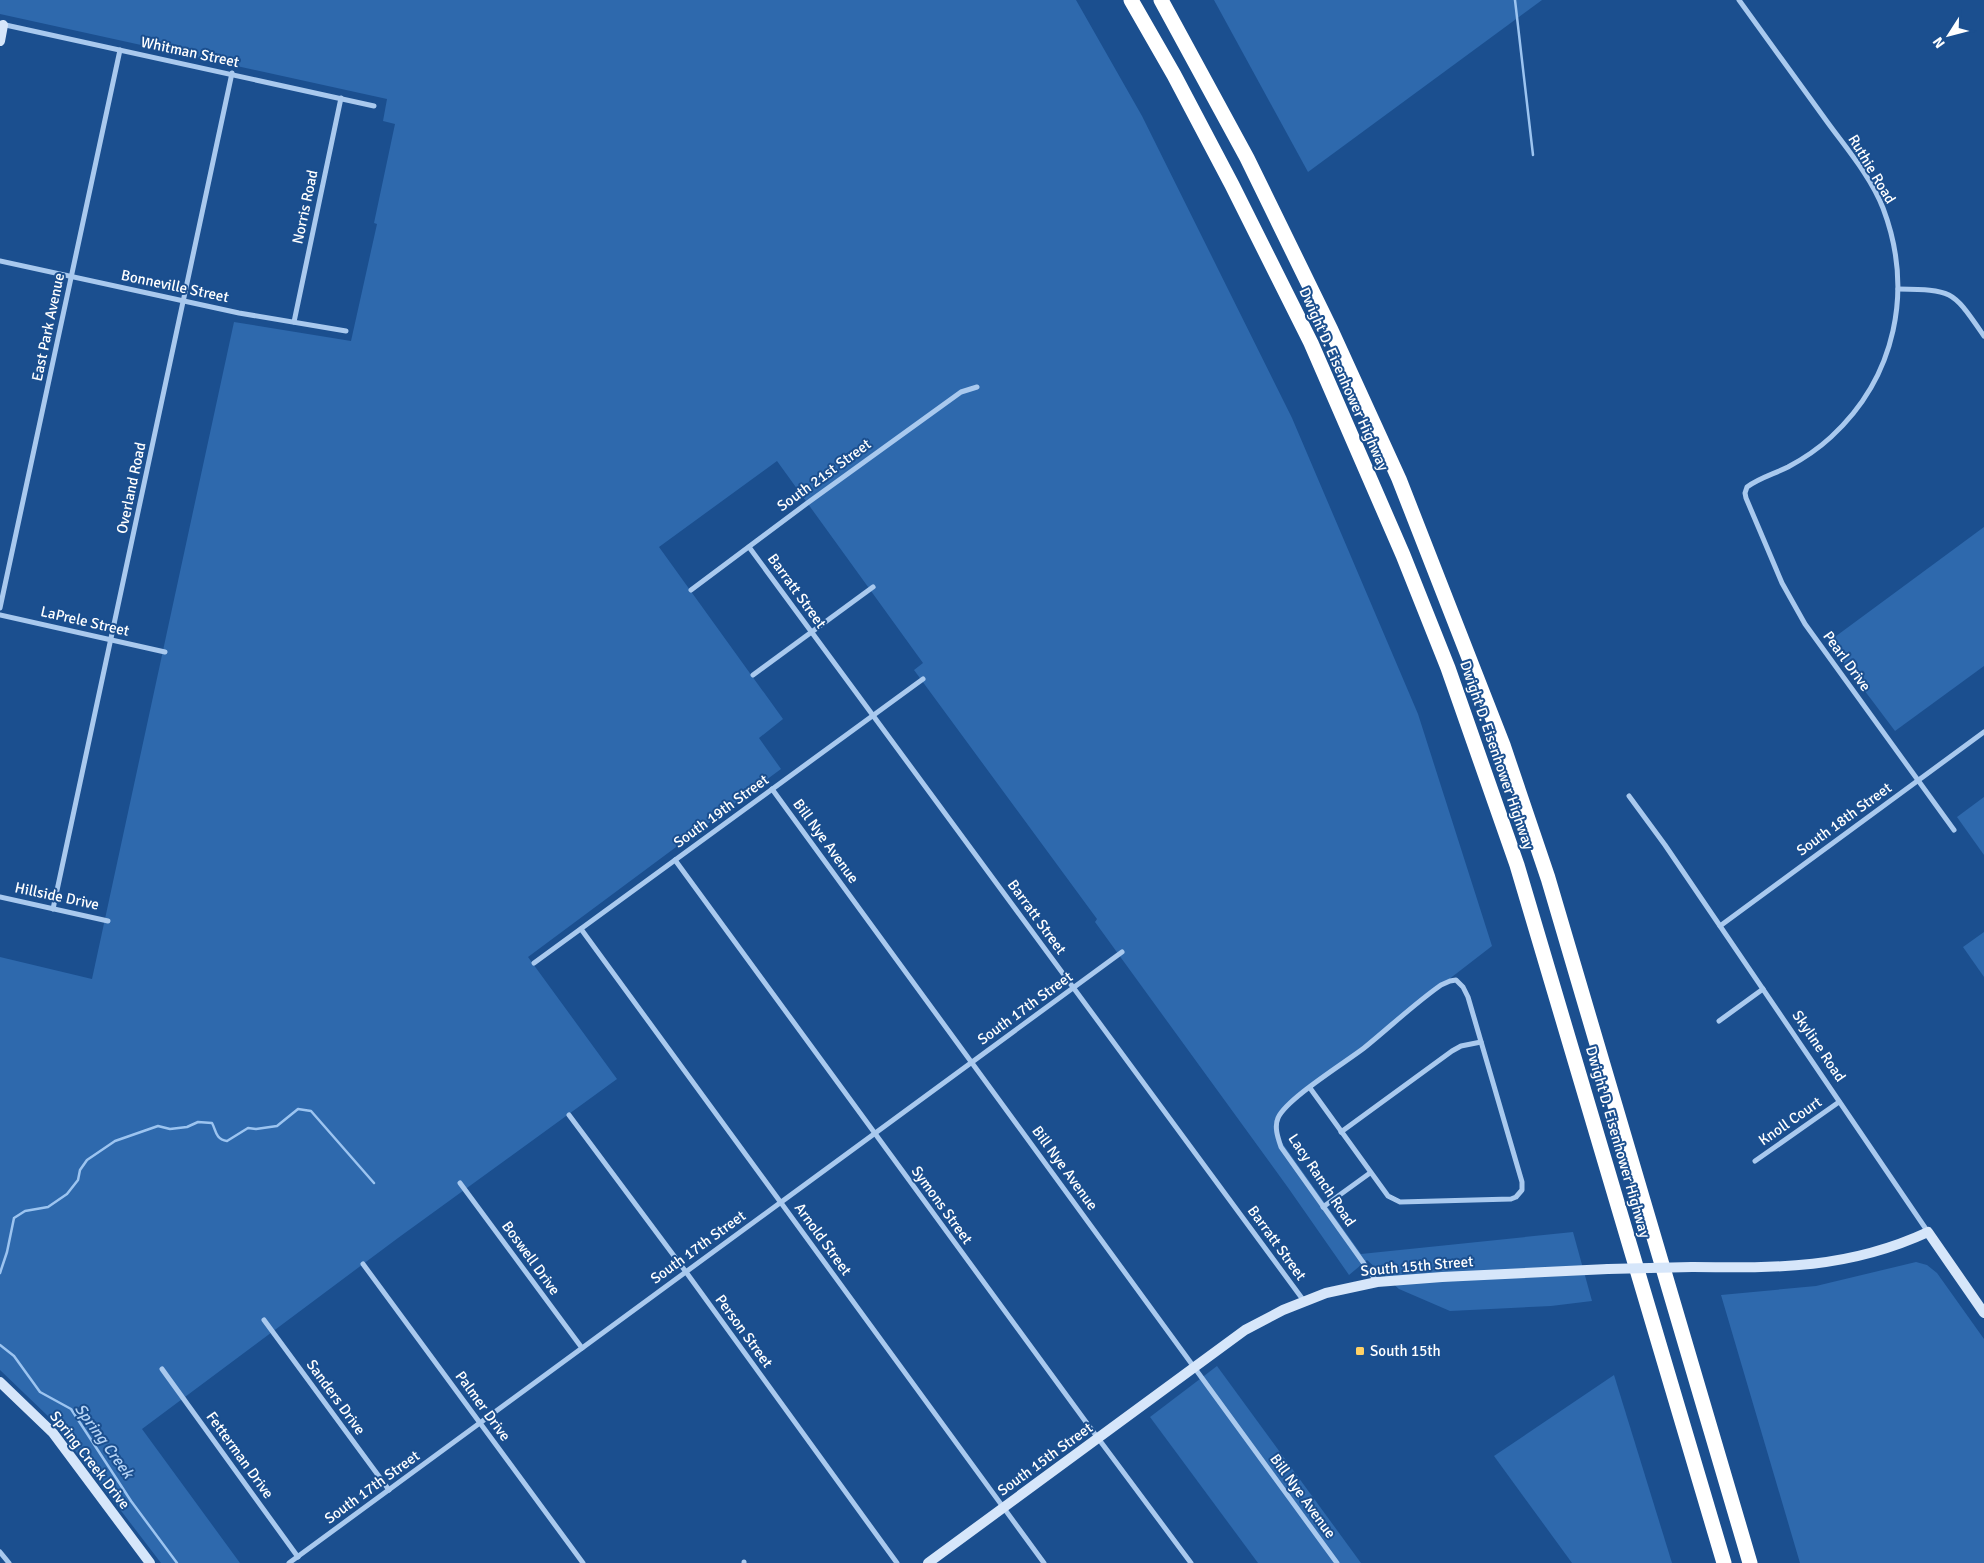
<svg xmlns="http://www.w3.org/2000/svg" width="1984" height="1563" font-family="Signika,sans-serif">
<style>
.green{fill:#2e69ad}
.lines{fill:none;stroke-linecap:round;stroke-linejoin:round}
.stream{stroke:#9cc4f0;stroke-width:2.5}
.street{stroke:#a9c9ee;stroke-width:5}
.secondary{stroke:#d6e6fa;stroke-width:10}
.highway{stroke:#fff;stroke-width:15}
.secondary-bridge{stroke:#d6e6fa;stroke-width:10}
.poi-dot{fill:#ffd166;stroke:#1b4f8f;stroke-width:2}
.labels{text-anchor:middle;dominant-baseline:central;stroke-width:4;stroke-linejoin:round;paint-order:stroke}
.street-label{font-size:15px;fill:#fff;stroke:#1b4f8f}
.poi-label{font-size:15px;fill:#fff;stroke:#1b4f8f;text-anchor:start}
.water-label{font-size:16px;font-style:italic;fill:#b5d3f5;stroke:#1b4f8f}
</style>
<rect width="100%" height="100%" fill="#1b4f8f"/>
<!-- green -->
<g class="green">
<polygon points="0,0 1076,0 1142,116 1292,418 1418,714 1492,946 1294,1099 1278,1118 1278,1137 1361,1254 1573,1232 1592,1301 1551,1306 1450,1311 1399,1289 1367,1260 1349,1275 1289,1189 1095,922 1097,919 914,670 923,663 777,461 659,547 783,719 759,738 781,769 528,957 617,1079 398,1238 142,1429 240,1563 161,1563 50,1418 0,1370 0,957 92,979 234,322 351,341 377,224 374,223 395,124 383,121 387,99 0,14"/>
<polygon points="1214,0 1542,0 1308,172"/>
<polygon points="1984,527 1984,666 1895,731 1828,642"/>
<polygon points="1984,797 1984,855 1957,817"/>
<polygon points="1984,932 1984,977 1963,947"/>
<polygon points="1916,1262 1927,1265 1937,1273 1984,1339 1984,1563 1800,1563 1721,1295 1816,1286"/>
<polygon points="1217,1366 1361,1563 1258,1563 1150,1417"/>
<polygon points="1614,1375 1672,1563 1572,1563 1494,1456"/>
</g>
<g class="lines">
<!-- stream -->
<g class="stream">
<polyline points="1515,0 1533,155"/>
<path d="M0,1273l7,-21 7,-34 11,-7 23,-4 19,-13 11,-14 2,-10 7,-10 28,-19 43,-15 12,3 17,-2 11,-5 14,1c4,7 3,16 15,18l21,-13 8,1 21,-3 21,-17 13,2 63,72"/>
<polyline points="0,1345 14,1356 40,1392 71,1409 131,1501 177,1563"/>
</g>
<!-- street -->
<g class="street">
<path d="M1739,0c30,41 59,82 89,123 19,26 43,54 55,85 31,82 13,169 -52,229 -13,12 -28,22 -43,30 -14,7 -29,11 -41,20l-2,6 1,5 36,85 23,41 149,206"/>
<polyline points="1,24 374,106"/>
<polyline points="0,261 239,313 346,331"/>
<path d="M1898,289c56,1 54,1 86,47"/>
<polyline points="294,322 341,98"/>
<polyline points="749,547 1304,1301"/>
<polyline points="691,590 806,504 961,392 977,387"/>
<polyline points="0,608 120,50"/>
<polyline points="0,615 165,652"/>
<polyline points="753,675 873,587"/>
<polyline points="772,789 1337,1563"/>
<polyline points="1629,796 1665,845 1928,1232"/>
<polyline points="675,860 1086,1422 1191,1563"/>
<polyline points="0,897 108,921"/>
<polyline points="53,909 232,73"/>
<polyline points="1720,926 1984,732"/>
<polyline points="581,929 1044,1563"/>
<polyline points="534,963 923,679"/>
<polyline points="1719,1021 1763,989"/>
<path d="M1310,1088l78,108 12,6 111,-3 5,-2 6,-7v-8l-54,-185 -5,-10 -7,-7 -6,1 -9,4c-27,19 -51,42 -77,63 -18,14 -78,51 -86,70 -4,9 0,20 3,29l96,135"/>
<polyline points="569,1115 686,1272 897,1563"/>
<polyline points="1341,1132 1452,1051 1461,1046 1481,1042"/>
<polyline points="1755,1161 1839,1102"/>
<polyline points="460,1183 582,1348"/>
<polyline points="1323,1207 1370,1173"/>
<polyline points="363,1264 583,1563"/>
<polyline points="264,1320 389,1490"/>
<polyline points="162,1369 298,1557"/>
<polyline points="0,1552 9,1563"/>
<polyline points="744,1562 744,1563"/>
<polyline points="289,1563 1122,952"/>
</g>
<!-- secondary -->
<g class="secondary">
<polyline points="0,41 3,25"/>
<path d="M1692,1267c86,1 156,2 236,-35l56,81"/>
<polyline points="0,1382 53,1433 150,1563"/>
<polyline points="928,1563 1245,1330 1283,1310 1326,1293 1377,1282 1442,1277 1608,1269"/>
</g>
<!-- highway -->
<g class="highway">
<polyline points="1131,0 1174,75 1232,185 1311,343 1403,555 1448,668 1517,865 1724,1563"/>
<polyline points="1161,0 1247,158 1331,330 1399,479 1503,745 1548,878 1750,1563"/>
</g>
<!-- secondary-bridge -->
<polyline class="secondary-bridge" points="1608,1269 1692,1267"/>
</g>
<!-- markers -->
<rect class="poi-dot" x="1355" y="1346" width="10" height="10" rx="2.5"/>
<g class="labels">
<!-- street labels -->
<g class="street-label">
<text transform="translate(190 52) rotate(12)">Whitman Street</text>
<text transform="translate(1872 169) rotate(59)">Ruthie Road</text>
<text transform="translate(305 207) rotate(-78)">Norris Road</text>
<text transform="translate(175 286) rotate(12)">Bonneville Street</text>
<text transform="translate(48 327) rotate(-78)">East Park Avenue</text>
<text transform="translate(1344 379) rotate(66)">Dwight D. Eisenhower Highway</text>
<text transform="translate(824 475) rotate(-36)">South 21st Street</text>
<text transform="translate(131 488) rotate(-78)">Overland Road</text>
<text transform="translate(797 591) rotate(54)">Barratt Street</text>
<text transform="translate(85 621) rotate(13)">LaPrele Street</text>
<text transform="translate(1847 661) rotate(54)">Pearl Drive</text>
<text transform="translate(1497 755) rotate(71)">Dwight D. Eisenhower Highway</text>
<text transform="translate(721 811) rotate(-36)">South 19th Street</text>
<text transform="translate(1844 819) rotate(-36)">South 18th Street</text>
<text transform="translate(826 841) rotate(54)">Bill Nye Avenue</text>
<text transform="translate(57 896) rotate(12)">Hillside Drive</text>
<text transform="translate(1037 917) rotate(54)">Barratt Street</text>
<text transform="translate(1025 1008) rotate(-36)">South 17th Street</text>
<text transform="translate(1819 1046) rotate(56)">Skyline Road</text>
<text transform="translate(1790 1121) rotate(-35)">Knoll Court</text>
<text transform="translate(1618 1142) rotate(74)">Dwight D. Eisenhower Highway</text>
<text transform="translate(1065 1168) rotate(54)">Bill Nye Avenue</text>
<text transform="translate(1322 1180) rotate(56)">Lacy Ranch Road</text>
<text transform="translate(942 1205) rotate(54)">Symons Street</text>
<text transform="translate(823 1239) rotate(54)">Arnold Street</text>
<text transform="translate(1277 1243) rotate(54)">Barratt Street</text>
<text transform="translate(698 1247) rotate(-36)">South 17th Street</text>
<text transform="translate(531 1258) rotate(54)">Boswell Drive</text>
<text transform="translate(1417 1266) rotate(-5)">South 15th Street</text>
<text transform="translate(744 1331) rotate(54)">Person Street</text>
<text transform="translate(336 1397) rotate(54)">Sanders Drive</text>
<text transform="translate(483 1406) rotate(54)">Palmer Drive</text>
<text transform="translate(240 1455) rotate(54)">Fetterman Drive</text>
<text transform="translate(1045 1459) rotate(-36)">South 15th Street</text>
<text transform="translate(90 1460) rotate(52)">Spring Creek Drive</text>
<text transform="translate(372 1487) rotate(-36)">South 17th Street</text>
<text transform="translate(1303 1496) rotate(54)">Bill Nye Avenue</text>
</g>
<!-- poi labels -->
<g class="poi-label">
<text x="1370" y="1351">South 15th</text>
</g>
<!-- water labels -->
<g class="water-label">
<text transform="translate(104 1441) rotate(54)">Spring Creek</text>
</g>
</g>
<!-- north arrow -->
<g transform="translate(1949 35) rotate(234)" stroke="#1b4f8f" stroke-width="4" paint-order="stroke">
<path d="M0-4L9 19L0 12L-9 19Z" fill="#ffffff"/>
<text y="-8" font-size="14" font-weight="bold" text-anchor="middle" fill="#ffffff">N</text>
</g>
</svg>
